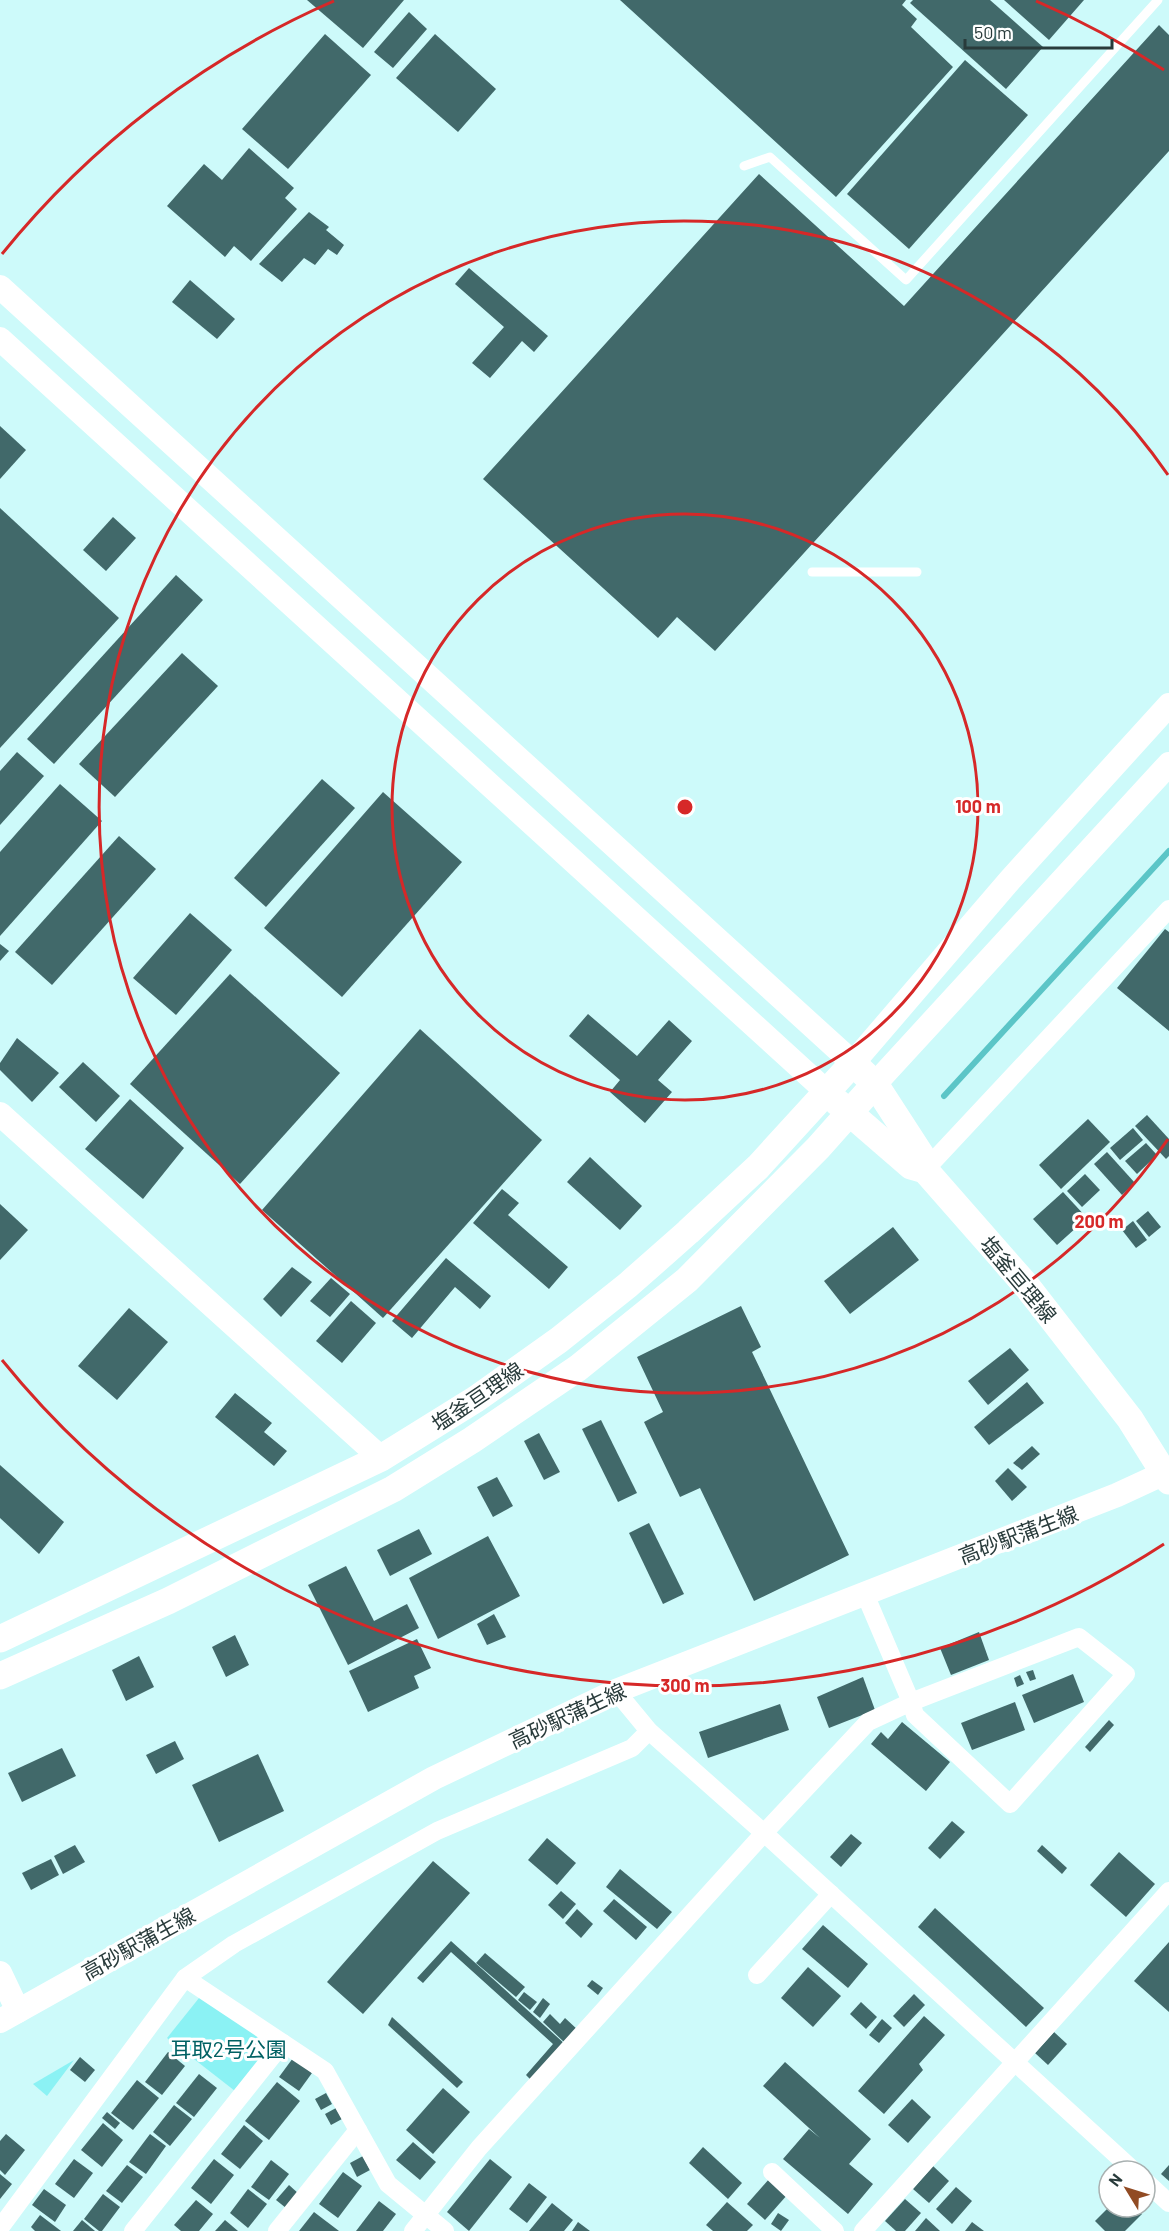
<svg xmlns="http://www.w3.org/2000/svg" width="1169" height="2231" font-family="Barlow,'Noto Sans JP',sans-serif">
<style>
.green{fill:#8bf2f4}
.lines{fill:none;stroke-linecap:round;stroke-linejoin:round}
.stream{stroke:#5bc5c7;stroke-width:6}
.building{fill:#41696a}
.lane{stroke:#fff;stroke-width:9}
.street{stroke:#fff;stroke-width:18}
.secondary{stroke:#fff;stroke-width:24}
.primary{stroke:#fff;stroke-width:27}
.ring{fill:none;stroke:#d62828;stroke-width:3}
.labels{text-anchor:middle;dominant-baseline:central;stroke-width:6;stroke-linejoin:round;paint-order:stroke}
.street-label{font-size:21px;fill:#293b3b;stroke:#fff}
.park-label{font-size:21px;fill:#006163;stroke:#fff}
.centre{fill:#d62828;stroke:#fff;stroke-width:3}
.ring-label{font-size:18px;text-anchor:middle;font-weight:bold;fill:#d62828;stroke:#fff;stroke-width:6;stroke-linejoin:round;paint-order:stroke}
</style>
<rect width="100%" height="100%" fill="#cdfafa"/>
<!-- green -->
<g class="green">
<polygon points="203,1993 274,2041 235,2091 167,2038"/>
<polygon points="74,2060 47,2096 33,2084"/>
</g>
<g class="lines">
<!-- stream -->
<polyline class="stream" points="944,1096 1169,851"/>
</g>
<!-- building -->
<g class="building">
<polygon points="307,0 404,0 363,48"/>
<polygon points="620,0 906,0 902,5 917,19 911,27 953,67 836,197"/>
<polygon points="913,0 990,0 1043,47 1006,89 910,3"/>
<polygon points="1004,0 1084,0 1049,40"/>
<polygon points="409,12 427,29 393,68 374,52"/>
<polygon points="1159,25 1169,35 1169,151 715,651 677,617 658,638 483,479 759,174 904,306"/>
<polygon points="325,34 371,75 288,169 242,129"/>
<polygon points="435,34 496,89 458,132 396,78"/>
<polygon points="965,60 1028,115 909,249 847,194"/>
<polygon points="249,148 294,188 285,198 297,209 251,261 234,246 225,257 167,206 204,164 222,180"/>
<polygon points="309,212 329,227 326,230 344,245 337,255 328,249 315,265 304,258 282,282 259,264"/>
<polygon points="469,268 548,336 534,352 522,341 490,378 472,363 504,327 455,284"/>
<polygon points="190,280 235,319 217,339 172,302"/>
<polygon points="0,426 26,450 0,479"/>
<polygon points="0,508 119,618 0,748"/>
<polygon points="113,517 136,538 106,571 83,550"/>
<polygon points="176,575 203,600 54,764 27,739"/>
<polygon points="182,653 218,686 115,797 79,764"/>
<polygon points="17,752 44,776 0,825 0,771"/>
<polygon points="322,779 355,808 266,907 234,878"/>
<polygon points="60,784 102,821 0,936 0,852"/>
<polygon points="383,792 462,862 342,997 264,928"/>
<polygon points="119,836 156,869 52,985 15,952"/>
<polygon points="190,913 232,950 176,1015 133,978"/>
<polygon points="1165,929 1169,932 1169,1031 1117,988"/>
<polygon points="0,944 9,951 0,961"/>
<polygon points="230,974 340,1073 240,1184 130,1084"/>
<polygon points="588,1014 637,1056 669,1020 692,1041 658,1080 672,1092 645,1123 610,1092 620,1080 569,1036"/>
<polygon points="420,1029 542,1140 383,1318 262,1210"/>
<polygon points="17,1038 59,1073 32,1102 0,1070 0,1063"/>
<polygon points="83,1062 120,1096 96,1122 59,1087"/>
<polygon points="130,1099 184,1148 143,1199 85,1149"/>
<polygon points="1147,1115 1169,1139 1169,1156 1166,1159 1135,1126"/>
<polygon points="1088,1119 1110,1142 1061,1189 1039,1165"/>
<polygon points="1133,1128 1143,1140 1120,1160 1110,1148"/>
<polygon points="1146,1143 1157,1155 1137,1174 1125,1161"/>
<polygon points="1107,1152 1135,1183 1122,1195 1094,1164"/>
<polygon points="590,1157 642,1206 620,1230 567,1182"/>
<polygon points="1085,1174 1100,1190 1082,1207 1067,1191"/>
<polygon points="502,1189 519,1203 508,1215 568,1267 549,1289 473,1223"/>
<polygon points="1063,1192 1087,1218 1057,1245 1033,1219"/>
<polygon points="0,1204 28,1230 0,1260"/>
<polygon points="1148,1211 1161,1227 1149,1237 1136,1221"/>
<polygon points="1133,1221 1147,1240 1136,1248 1122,1230"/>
<polygon points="893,1227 919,1260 850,1314 824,1281"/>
<polygon points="446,1258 491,1296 480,1309 455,1287 412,1338 392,1321"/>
<polygon points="292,1267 312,1282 281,1317 263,1299"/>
<polygon points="331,1278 350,1294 330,1317 310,1301"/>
<polygon points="351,1301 376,1323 342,1363 316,1341"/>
<polygon points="741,1306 761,1347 752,1352 849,1555 754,1601 700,1488 680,1497 644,1422 663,1412 637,1357"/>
<polygon points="129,1308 168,1342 117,1400 78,1366"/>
<polygon points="1010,1348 1029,1370 988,1405 968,1381"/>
<polygon points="1027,1382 1044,1403 989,1445 974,1427"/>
<polygon points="235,1393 272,1423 264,1432 287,1451 274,1466 215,1417"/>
<polygon points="601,1420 637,1493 618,1502 582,1429"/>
<polygon points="539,1433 560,1472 544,1480 524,1441"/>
<polygon points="1032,1446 1040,1454 1022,1470 1013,1463"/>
<polygon points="0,1465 64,1522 39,1554 0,1518"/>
<polygon points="1008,1468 1027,1487 1012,1501 995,1481"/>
<polygon points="497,1477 513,1506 493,1517 477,1487"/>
<polygon points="649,1523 684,1594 663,1604 629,1533"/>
<polygon points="419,1529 432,1554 390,1576 377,1550"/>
<polygon points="488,1536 520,1596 438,1639 409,1578"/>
<polygon points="346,1566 374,1621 407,1604 419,1628 348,1665 308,1585"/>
<polygon points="494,1614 506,1637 487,1645 477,1624"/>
<polygon points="979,1632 989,1660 951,1675 940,1648"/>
<polygon points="235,1635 249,1665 226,1677 212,1647"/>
<polygon points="417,1639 431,1668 414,1676 419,1688 368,1712 349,1671"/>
<polygon points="139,1656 154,1687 126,1701 112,1670"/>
<polygon points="1033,1670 1036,1679 1030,1681 1026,1672"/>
<polygon points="1073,1674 1084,1702 1034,1723 1022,1695"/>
<polygon points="1020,1675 1024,1684 1017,1687 1014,1678"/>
<polygon points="863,1677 875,1710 829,1728 817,1697"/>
<polygon points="1015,1702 1025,1730 972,1750 961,1723"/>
<polygon points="780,1704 789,1730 708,1758 699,1732"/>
<polygon points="1109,1720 1114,1725 1090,1752 1085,1747"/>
<polygon points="902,1722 950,1762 926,1791 871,1744 881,1732 888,1739"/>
<polygon points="175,1741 184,1759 156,1774 146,1755"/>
<polygon points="62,1748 76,1776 22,1802 8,1773"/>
<polygon points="258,1754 284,1811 219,1842 192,1785"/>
<polygon points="952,1821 965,1832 940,1859 928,1848"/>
<polygon points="851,1834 862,1843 841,1867 830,1857"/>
<polygon points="547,1838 576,1863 557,1885 528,1860"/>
<polygon points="75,1845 85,1862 63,1874 54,1856"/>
<polygon points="1042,1845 1067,1868 1062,1874 1037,1851"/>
<polygon points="1119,1852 1155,1884 1126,1917 1090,1885"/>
<polygon points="51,1859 59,1875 31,1890 22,1873"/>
<polygon points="433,1861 470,1893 363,2014 327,1982"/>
<polygon points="620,1869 672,1912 657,1929 606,1887"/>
<polygon points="561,1891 576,1904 563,1919 548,1905"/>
<polygon points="614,1899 647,1927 636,1940 603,1911"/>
<polygon points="935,1908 1044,2008 1026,2027 918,1927"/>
<polygon points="577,1909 593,1924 581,1938 565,1923"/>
<polygon points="823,1925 868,1964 848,1988 802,1949"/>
<polygon points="451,1941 566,2045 532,2081 526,2075 553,2044 451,1952 423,1983 417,1978"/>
<polygon points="1169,1942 1169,2012 1134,1981"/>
<polygon points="485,1953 525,1987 516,1997 476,1963"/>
<polygon points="808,1967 841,1996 813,2027 781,1998"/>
<polygon points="592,1980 603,1988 598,1995 587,1986"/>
<polygon points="524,1992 537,2002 530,2010 518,2000"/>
<polygon points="914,1994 925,2005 904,2027 893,2016"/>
<polygon points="543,1998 550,2004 540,2018 533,2012"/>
<polygon points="861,2002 877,2017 866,2029 850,2014"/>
<polygon points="550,2014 560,2024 565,2018 578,2030 565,2043 543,2022"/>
<polygon points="924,2016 945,2035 919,2064 923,2070 884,2114 858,2091"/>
<polygon points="392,2017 463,2082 457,2088 388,2025"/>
<polygon points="882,2019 892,2028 879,2043 869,2035"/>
<polygon points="1054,2032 1067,2044 1048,2065 1035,2053"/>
<polygon points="168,2052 185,2066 162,2095 145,2082"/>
<polygon points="80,2057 95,2070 85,2082 70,2070"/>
<polygon points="293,2058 312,2073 299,2091 279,2077"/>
<polygon points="785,2062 871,2139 849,2164 873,2184 848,2214 783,2159 809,2129 820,2138 763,2086"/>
<polygon points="199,2074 217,2088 194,2117 176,2103"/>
<polygon points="137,2080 159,2098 133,2130 111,2113"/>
<polygon points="277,2082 300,2101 269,2140 245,2121"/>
<polygon points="443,2088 470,2112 433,2154 406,2130"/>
<polygon points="326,2093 332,2104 321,2110 315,2099"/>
<polygon points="912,2099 931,2117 908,2143 888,2125"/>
<polygon points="174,2105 192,2119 170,2146 153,2132"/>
<polygon points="336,2108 342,2119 331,2125 325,2114"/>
<polygon points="107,2112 120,2123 115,2129 102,2118"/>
<polygon points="103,2123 123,2140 102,2167 81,2150"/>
<polygon points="244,2125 263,2141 240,2169 221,2154"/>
<polygon points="6,2134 25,2150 5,2175 0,2170 0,2141"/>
<polygon points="150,2134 166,2146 146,2174 129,2162"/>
<polygon points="413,2142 436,2162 420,2180 396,2160"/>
<polygon points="703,2147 742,2183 728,2199 689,2163"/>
<polygon points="363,2156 370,2170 357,2177 350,2163"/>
<polygon points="74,2159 93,2173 74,2198 55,2184"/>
<polygon points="214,2159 234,2175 211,2204 191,2188"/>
<polygon points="490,2159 512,2177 469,2231 447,2212"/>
<polygon points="271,2160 289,2174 269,2200 251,2187"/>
<polygon points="127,2165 143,2177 122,2203 106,2191"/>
<polygon points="1169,2165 1169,2181 1161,2174"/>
<polygon points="933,2166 949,2181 929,2203 913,2189"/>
<polygon points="343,2172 362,2186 338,2218 319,2204"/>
<polygon points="0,2174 12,2184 0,2199"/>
<polygon points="770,2178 788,2194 765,2220 747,2204"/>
<polygon points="529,2183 547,2197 527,2223 509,2209"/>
<polygon points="289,2185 299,2194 286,2208 276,2200"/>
<polygon points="956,2187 972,2201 952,2224 936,2209"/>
<polygon points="44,2189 66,2205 55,2222 32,2205"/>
<polygon points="248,2189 267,2204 248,2228 230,2213"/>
<polygon points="103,2194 120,2207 102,2231 99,2231 84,2219"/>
<polygon points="905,2199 921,2213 905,2231 896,2231 885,2221"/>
<polygon points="196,2200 213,2214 199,2231 181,2231 174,2225"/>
<polygon points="379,2201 396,2214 383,2231 356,2231"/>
<polygon points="727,2202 753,2225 747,2231 713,2231 706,2225"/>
<polygon points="552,2203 573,2220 564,2231 529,2231"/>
<polygon points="1109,2207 1135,2207 1142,2214 1125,2231 1105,2231 1095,2221"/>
<polygon points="314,2212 339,2231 299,2231"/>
<polygon points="778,2213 789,2220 781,2231 771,2224"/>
<polygon points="40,2215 61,2231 35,2231 31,2227"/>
<polygon points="926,2218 940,2231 915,2231"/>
<polygon points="82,2220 95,2231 73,2231"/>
<polygon points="225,2220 238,2231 215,2231"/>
<polygon points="578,2222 590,2231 572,2231"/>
<polygon points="972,2222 984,2231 965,2231"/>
</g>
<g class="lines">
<!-- lane -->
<g class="lane">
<polyline points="744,166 770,157 906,280 1158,0"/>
<polyline points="812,572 917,572"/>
</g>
<!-- street -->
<g class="street">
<polyline points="925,1170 1169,909"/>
<polyline points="616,1691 649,1731 764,1833 1134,2171"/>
<polyline points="757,1975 831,1894"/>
<polyline points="185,1978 325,2071 388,2184 445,2231"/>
<polyline points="772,2172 835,2231"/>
<polyline points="1145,2181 1169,2203"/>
<polyline points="0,2228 185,1978 234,1944 437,1831 632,1748 649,1731"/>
<polyline points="133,2231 283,2043"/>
<polyline points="277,2231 358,2130"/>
<polyline points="413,2231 479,2148 764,1833 868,1722 911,1702 1079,1637 1126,1674 1010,1804 915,1715 911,1702 865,1594"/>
<polyline points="863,2231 1169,1891"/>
</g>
<!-- secondary -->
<g class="secondary">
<polyline points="0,287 853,1063 1010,880 1169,705"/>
<polyline points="0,339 827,1092"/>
<polyline points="875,1084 1169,764"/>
<polyline points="0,1114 381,1458"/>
<polyline points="0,1973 18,2011"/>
<polyline points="0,2021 434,1778 616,1691 1117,1495 1169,1471"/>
</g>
<!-- primary -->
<g class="primary">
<polyline points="837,1102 911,1166 925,1170"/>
<polyline points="0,1639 381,1458 476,1399 559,1340 628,1285 688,1232 758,1167 853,1063 875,1084 921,1155 925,1170 1026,1285 1130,1419 1169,1481"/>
<polyline points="0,1676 168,1601 393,1489 472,1440 578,1368 687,1280 818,1148 875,1084"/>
</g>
</g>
<!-- distance rings -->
<g class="ring">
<circle cx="685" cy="807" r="293"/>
<path d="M1168 1139A586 586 0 1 1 1168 475"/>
<path d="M1164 1544A879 879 0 0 1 2 1360M2 254A879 879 0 0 1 334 1M1036 1A879 879 0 0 1 1164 70"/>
</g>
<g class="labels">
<!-- street labels -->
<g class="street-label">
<text transform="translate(1019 1279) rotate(50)">塩釜亘理線</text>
<text transform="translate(477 1396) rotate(-34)">塩釜亘理線</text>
<text transform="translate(1018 1534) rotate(-21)">高砂駅蒲生線</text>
<text transform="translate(567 1715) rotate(-25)">高砂駅蒲生線</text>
<text transform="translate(138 1943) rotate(-29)">高砂駅蒲生線</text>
</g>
<!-- park labels -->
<g class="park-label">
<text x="229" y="2048">耳取2号公園</text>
</g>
</g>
<circle cx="685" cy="807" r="9" class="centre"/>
<g class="ring-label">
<text x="978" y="813">100 m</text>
<text x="1099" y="1228">200 m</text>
<text x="685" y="1692">300 m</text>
</g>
<!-- north arrow -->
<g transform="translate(1127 2189) rotate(308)"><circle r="28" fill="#ffffff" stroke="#a9b1b1" stroke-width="1.5"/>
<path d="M0-4.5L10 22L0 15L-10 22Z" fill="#914b24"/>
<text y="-9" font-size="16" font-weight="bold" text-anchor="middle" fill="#293b3b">N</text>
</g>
<!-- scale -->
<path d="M965 39v9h147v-9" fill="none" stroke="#293b3b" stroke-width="3"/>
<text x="974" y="39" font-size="18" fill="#293b3b" stroke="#ffffff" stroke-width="4.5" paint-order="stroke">50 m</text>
</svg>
